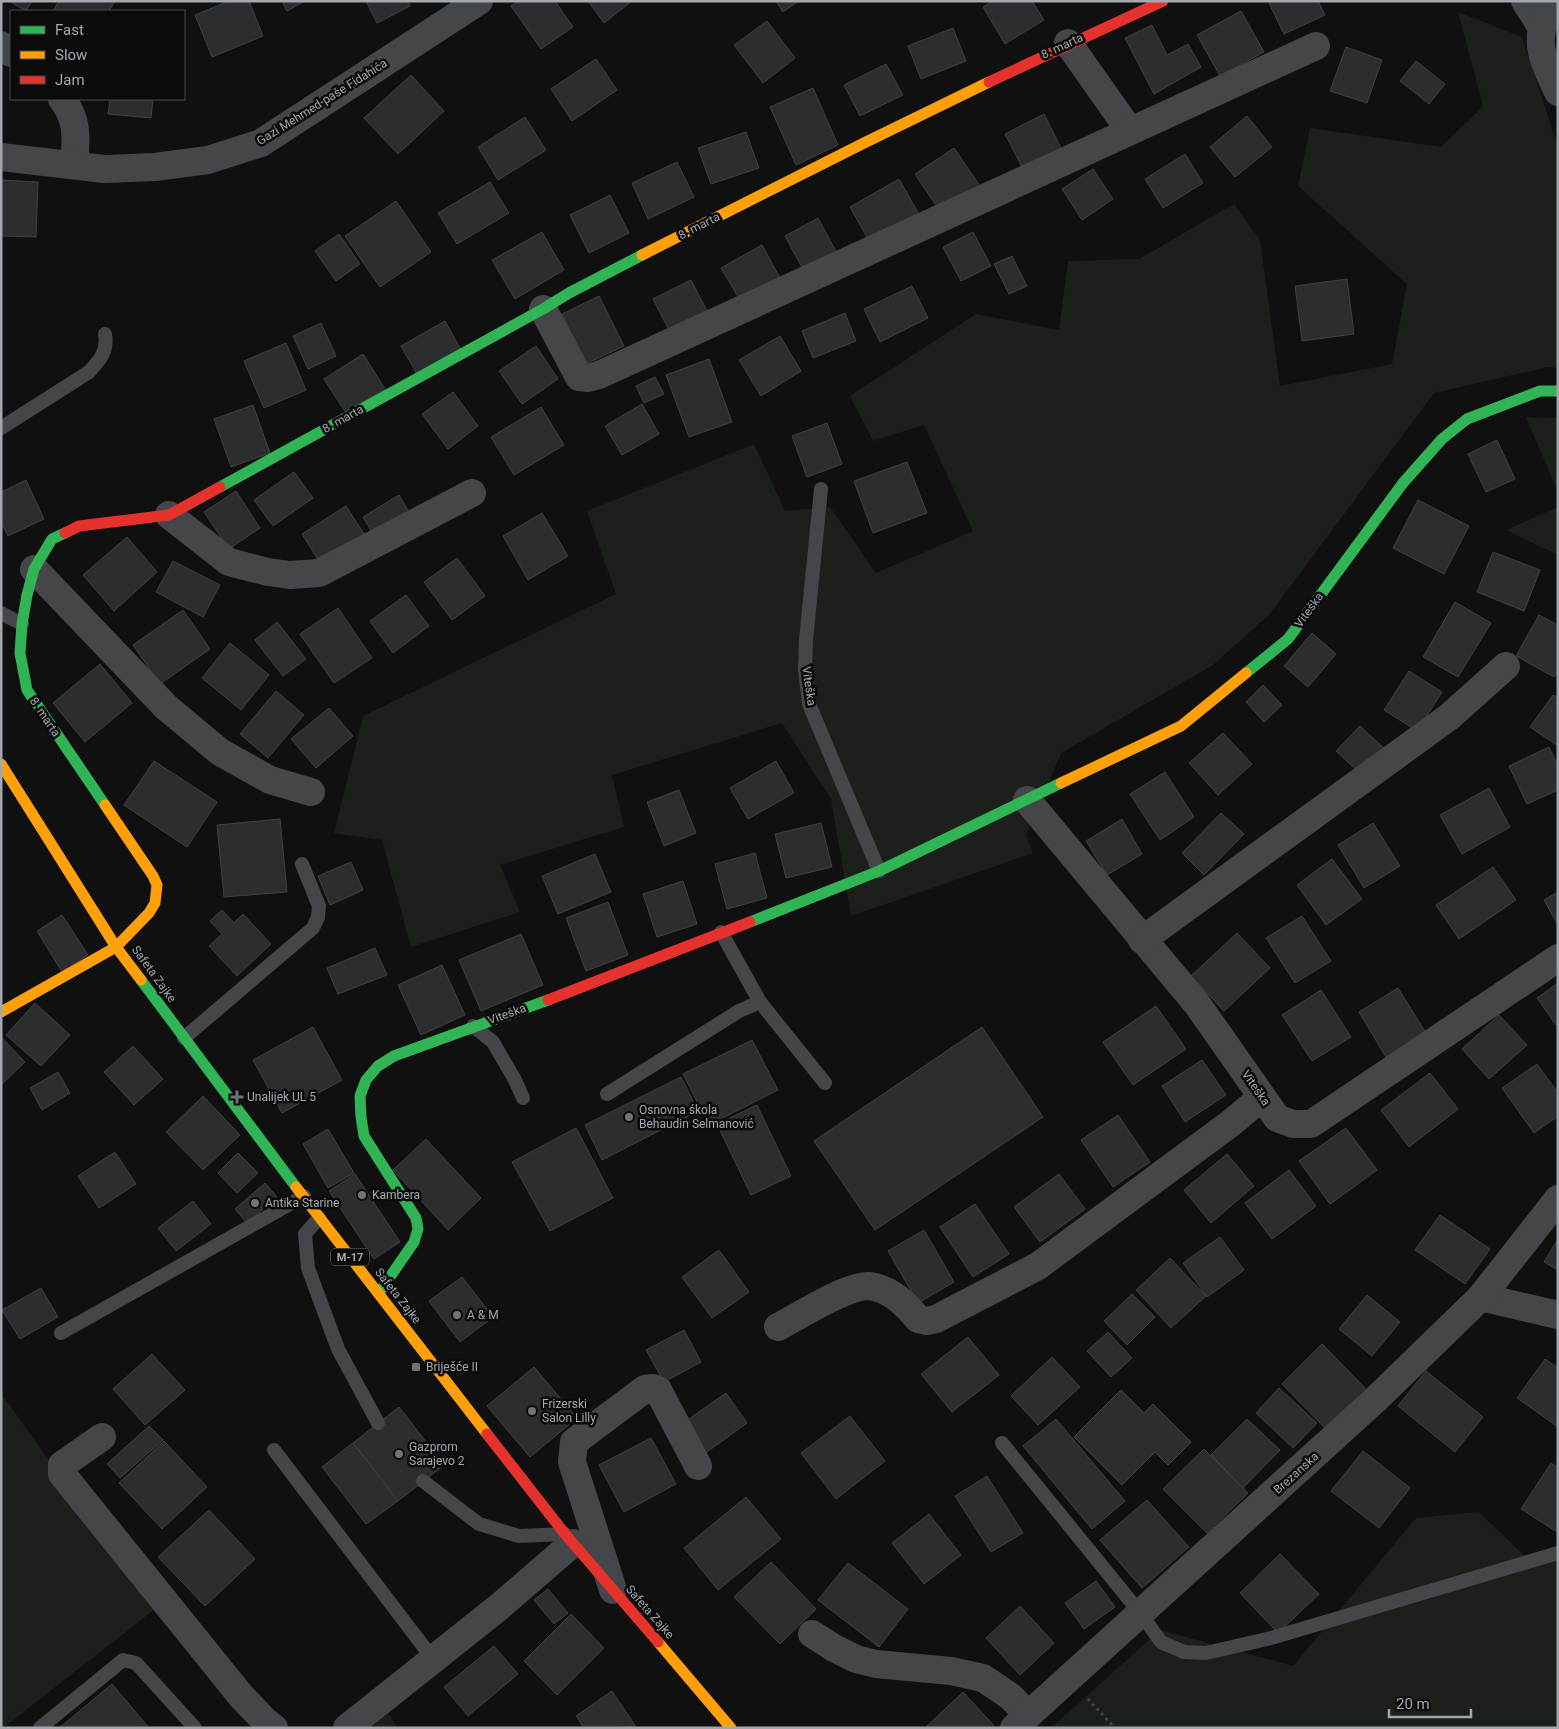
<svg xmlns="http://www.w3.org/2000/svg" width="1559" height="1729" font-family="Roboto,sans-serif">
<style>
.green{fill:#1b201b}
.building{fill:#2c2d2e;stroke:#404144}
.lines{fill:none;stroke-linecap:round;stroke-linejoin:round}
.path{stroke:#47484a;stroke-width:3;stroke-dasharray:2.5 4;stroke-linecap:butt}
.lane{stroke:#454649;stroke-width:14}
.street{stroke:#454649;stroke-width:28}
.fast{stroke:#30b455;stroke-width:11}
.slow{stroke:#ff9f0a;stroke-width:11}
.jam{stroke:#e5322d;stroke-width:11}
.poi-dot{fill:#707378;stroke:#0b0b0c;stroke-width:2}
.labels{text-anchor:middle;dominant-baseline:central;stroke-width:5;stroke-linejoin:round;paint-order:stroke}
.shield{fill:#0b0b0c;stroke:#75797f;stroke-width:1}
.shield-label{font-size:11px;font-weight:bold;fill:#a3a8b0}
.street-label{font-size:12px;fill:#a3a8b0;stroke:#0b0b0c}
.poi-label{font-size:12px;fill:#a3a8b0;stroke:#0b0b0c;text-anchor:start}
</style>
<rect width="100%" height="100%" fill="#101011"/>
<!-- green -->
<g class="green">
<polygon points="1458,12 1522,37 1558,147 1558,368 1548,367 1434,393 1269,615 1213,665 1061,753 1026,835 1033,853 851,916 831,799 782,723 612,775 624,827 500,865 520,912 411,947 382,840 334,833 363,716 616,594 587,511 754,444 785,511 830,507 876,573 973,531 924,425 873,441 850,396 976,314 1059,330 1068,261 1139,259 1234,204 1260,240 1280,386 1392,364 1407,284 1298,186 1310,128 1441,147 1483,106"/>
<polygon points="1526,417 1558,418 1558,492"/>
<polygon points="1558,507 1558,555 1506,530"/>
<polygon points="1,1393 155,1609 3,1728 1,1728"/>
<polygon points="1479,1512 1531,1562 1558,1561 1558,1728 1051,1728 1160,1630 1293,1666 1416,1518"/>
<polygon points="388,1713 398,1728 370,1728"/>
</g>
<!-- building -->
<g class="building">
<polygon points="9,1 32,1 26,11"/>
<polygon points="59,1 115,1 109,11 53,11"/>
<polygon points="229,1 249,1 263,36 212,57 195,15"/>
<polygon points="282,1 305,1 287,11"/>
<polygon points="366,1 408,1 410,6 377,23"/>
<polygon points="518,1 555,1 573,27 541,49 511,6"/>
<polygon points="588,1 632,1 604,23"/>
<polygon points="776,1 799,1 783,12"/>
<polygon points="993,1 1032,1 1044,20 1005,44 983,7"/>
<polygon points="1268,1 1318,1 1325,15 1284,34"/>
<polygon points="1241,11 1264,52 1220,76 1197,35"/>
<polygon points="767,21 795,58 763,83 734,45"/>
<polygon points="1152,25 1167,55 1188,44 1201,67 1154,94 1125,38"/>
<polygon points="953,28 966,61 921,79 908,46"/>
<polygon points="1346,47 1382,60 1367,103 1330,91"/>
<polygon points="596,59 617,90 572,121 551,89"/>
<polygon points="1416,61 1445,84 1429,104 1400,81"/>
<polygon points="886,64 903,95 860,116 844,85"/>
<polygon points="411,75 444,111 398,154 364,118"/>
<polygon points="813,88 838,145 796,165 770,107"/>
<polygon points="110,99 153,99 151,118 108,114"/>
<polygon points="1044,114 1063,152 1025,173 1005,134"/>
<polygon points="1247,116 1272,147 1235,177 1210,147"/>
<polygon points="525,117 546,150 498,180 478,147"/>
<polygon points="746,132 759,168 711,184 698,148"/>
<polygon points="954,148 980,186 941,213 915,174"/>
<polygon points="1185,154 1203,183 1163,208 1145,179"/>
<polygon points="677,162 694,197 648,219 632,183"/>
<polygon points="1093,169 1113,199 1082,220 1062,189"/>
<polygon points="899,179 921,218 872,246 850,207"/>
<polygon points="1,180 38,182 36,237 1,236"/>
<polygon points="490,182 509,213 457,244 438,213"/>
<polygon points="610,195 629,233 589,253 570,215"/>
<polygon points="396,201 431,252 380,287 345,236"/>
<polygon points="818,218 838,255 805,273 785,236"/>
<polygon points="542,232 564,270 515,299 492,260"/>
<polygon points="973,232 991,266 961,281 943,247"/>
<polygon points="339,234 360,264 336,281 315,251"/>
<polygon points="762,245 780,278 740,300 721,268"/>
<polygon points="1012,256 1027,286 1009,294 994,264"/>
<polygon points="1347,279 1354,334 1302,341 1295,286"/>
<polygon points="691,280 707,311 669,330 653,299"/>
<polygon points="912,286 928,318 880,342 864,309"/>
<polygon points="599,296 624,346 586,364 562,314"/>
<polygon points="845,313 856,341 813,358 802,331"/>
<polygon points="445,321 461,350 417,374 401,346"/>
<polygon points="321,323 336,356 308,369 293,336"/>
<polygon points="780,336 801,371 761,396 739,360"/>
<polygon points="286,343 306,390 264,408 244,361"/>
<polygon points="536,346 558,379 522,404 499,371"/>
<polygon points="363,354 385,389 346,413 324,379"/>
<polygon points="709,359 732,422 689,437 666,375"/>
<polygon points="655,377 664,394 644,403 636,386"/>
<polygon points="453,392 478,426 448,449 422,414"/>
<polygon points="642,404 659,434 622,455 605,426"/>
<polygon points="253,405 270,453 231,467 214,419"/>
<polygon points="541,407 564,445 514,475 491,437"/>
<polygon points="827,423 842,464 807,477 792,436"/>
<polygon points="1497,440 1515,479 1486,492 1468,454"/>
<polygon points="907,462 927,513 873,533 854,481"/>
<polygon points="294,472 313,498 273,526 254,500"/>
<polygon points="26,480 44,519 8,536 1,522 1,492"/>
<polygon points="236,491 260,528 229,549 204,512"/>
<polygon points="399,495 411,515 375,537 363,517"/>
<polygon points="1418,500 1469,526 1444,574 1393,548"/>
<polygon points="346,506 366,537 322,566 302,534"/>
<polygon points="542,513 568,556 528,580 503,536"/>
<polygon points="127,537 157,572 114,611 83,575"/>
<polygon points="1493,552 1540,570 1524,611 1477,592"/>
<polygon points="457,558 485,596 452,620 424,582"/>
<polygon points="173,561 220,585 203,617 156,592"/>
<polygon points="406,595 429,626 393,653 370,621"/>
<polygon points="1455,602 1491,623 1458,677 1423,657"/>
<polygon points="338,608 372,658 334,683 300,634"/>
<polygon points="183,610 210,649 160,684 133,645"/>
<polygon points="1539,615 1558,625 1558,671 1554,677 1516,656"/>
<polygon points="277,622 306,659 283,676 255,640"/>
<polygon points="1312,633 1336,654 1308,687 1284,666"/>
<polygon points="230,643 269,675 241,710 202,678"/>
<polygon points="100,664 132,703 85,742 53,703"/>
<polygon points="1409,671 1442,692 1417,731 1384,710"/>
<polygon points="1263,685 1282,705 1264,722 1246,702"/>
<polygon points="276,691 304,715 268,758 240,734"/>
<polygon points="1553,695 1558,698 1558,746 1530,727"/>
<polygon points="329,708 353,736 316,768 291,739"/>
<polygon points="1360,726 1387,751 1363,776 1336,751"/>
<polygon points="1223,733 1252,764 1218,795 1189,763"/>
<polygon points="1549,747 1558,766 1558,790 1527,804 1509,766"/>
<polygon points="154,761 217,802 187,847 124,805"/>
<polygon points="776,761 794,793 748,819 730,788"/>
<polygon points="1165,772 1194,817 1160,840 1130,794"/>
<polygon points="1489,788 1510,827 1462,854 1440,815"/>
<polygon points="679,790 696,833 664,846 647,802"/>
<polygon points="1221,813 1244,834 1204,875 1182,853"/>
<polygon points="280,819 287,892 224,897 217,825"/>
<polygon points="1122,819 1142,854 1107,875 1086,841"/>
<polygon points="821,823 832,867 786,878 775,834"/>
<polygon points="1373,823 1400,866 1364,888 1338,845"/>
<polygon points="755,853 767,898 727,909 715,864"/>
<polygon points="595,854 611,892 558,914 542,876"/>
<polygon points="1332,859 1362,899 1326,925 1297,885"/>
<polygon points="351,862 363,890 330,905 318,876"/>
<polygon points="1493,867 1516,900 1459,939 1436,905"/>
<polygon points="683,881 697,924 657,937 643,894"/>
<polygon points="1558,892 1558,925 1544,900"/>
<polygon points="608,902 628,955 586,971 566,918"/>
<polygon points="222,910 234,923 243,914 271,944 237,976 209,946 222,934 210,921"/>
<polygon points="62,915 88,955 62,972 37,931"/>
<polygon points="1302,916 1331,961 1295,983 1266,938"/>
<polygon points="1237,933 1270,968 1224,1011 1191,976"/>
<polygon points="521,934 543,985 481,1011 459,960"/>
<polygon points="375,948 387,975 338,994 327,968"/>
<polygon points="442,965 465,1015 421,1035 398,985"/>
<polygon points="1558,983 1558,1024 1556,1025 1537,998"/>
<polygon points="1398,988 1429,1038 1389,1062 1359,1012"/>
<polygon points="1321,990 1351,1037 1312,1061 1282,1015"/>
<polygon points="35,1003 70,1035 41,1066 6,1035"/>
<polygon points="1156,1006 1186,1049 1133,1085 1103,1042"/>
<polygon points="1499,1015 1527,1045 1489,1079 1462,1049"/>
<polygon points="313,1027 342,1080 282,1113 253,1060"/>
<polygon points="982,1027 1043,1117 875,1230 814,1141"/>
<polygon points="1,1037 25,1062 1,1085"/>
<polygon points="752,1040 778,1090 709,1125 683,1074"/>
<polygon points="133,1046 163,1079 134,1105 104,1072"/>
<polygon points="1202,1060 1226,1095 1185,1122 1162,1086"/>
<polygon points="1537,1064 1558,1093 1558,1116 1534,1133 1502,1088"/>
<polygon points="58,1072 70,1093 42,1110 30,1088"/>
<polygon points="1430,1073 1458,1109 1409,1147 1381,1110"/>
<polygon points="681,1077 698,1111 602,1160 585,1125"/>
<polygon points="203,1096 240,1135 203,1170 166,1132"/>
<polygon points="757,1105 791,1176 751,1195 717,1124"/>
<polygon points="1118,1115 1150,1162 1113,1187 1081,1140"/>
<polygon points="576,1128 613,1198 550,1231 512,1162"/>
<polygon points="1346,1128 1377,1170 1330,1204 1299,1161"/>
<polygon points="328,1129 354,1173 328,1188 303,1144"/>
<polygon points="426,1139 481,1198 448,1230 393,1170"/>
<polygon points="115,1152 136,1184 99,1208 78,1176"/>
<polygon points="238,1153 258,1173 237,1193 218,1173"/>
<polygon points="1227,1154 1254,1186 1211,1223 1184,1190"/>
<polygon points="1289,1170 1316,1206 1272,1239 1245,1203"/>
<polygon points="355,1174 400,1242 374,1259 329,1191"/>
<polygon points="1059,1174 1085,1209 1040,1242 1014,1207"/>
<polygon points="265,1183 277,1197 247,1223 235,1209"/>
<polygon points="193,1201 211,1224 176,1251 158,1228"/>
<polygon points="975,1204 1009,1254 973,1277 940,1227"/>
<polygon points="1440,1215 1490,1249 1465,1284 1415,1250"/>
<polygon points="924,1230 954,1282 918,1303 888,1251"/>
<polygon points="1220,1237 1244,1270 1207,1297 1183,1263"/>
<polygon points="1558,1239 1558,1270 1544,1262"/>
<polygon points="719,1250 749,1292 712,1318 682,1277"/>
<polygon points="1170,1258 1206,1296 1171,1328 1136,1290"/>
<polygon points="462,1277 493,1317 460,1342 429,1301"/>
<polygon points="41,1288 58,1317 20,1339 2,1310"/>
<polygon points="1132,1294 1155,1317 1127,1345 1104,1321"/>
<polygon points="1367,1295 1400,1322 1372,1356 1339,1329"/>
<polygon points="684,1330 701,1362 664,1382 646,1350"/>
<polygon points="1108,1332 1132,1358 1111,1377 1087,1351"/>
<polygon points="968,1337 999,1375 952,1412 921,1374"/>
<polygon points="1322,1344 1372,1395 1331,1434 1282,1384"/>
<polygon points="152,1354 185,1390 145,1425 113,1389"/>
<polygon points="1052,1357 1080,1387 1038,1425 1011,1396"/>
<polygon points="1545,1359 1558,1368 1558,1427 1517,1398"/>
<polygon points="534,1367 577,1418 530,1457 487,1406"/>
<polygon points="1426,1371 1483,1417 1455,1452 1398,1406"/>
<polygon points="1279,1388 1317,1423 1293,1448 1256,1413"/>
<polygon points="1121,1390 1144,1413 1153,1404 1191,1442 1168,1465 1155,1452 1122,1485 1074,1437"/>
<polygon points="726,1393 747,1423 704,1454 682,1424"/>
<polygon points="399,1407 444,1465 398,1501 353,1443"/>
<polygon points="850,1416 885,1461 836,1499 801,1453"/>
<polygon points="1056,1419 1125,1501 1092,1529 1023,1446"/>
<polygon points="1247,1419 1280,1450 1243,1488 1211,1455"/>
<polygon points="149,1426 163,1440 120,1478 107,1464"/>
<polygon points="651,1438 676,1484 624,1512 599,1465"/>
<polygon points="164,1441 207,1487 162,1529 119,1483"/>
<polygon points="353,1443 398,1501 366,1524 322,1467"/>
<polygon points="1204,1449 1248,1493 1207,1533 1163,1489"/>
<polygon points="1363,1451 1410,1488 1379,1528 1331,1491"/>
<polygon points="1551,1463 1558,1468 1557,1532 1521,1509"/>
<polygon points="987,1476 1023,1533 991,1552 955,1496"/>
<polygon points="746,1497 781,1539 718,1590 684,1548"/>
<polygon points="1147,1500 1189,1547 1142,1588 1100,1540"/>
<polygon points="209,1510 255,1559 205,1606 158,1557"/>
<polygon points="929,1514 961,1555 924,1584 892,1543"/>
<polygon points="1280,1554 1319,1594 1278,1633 1240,1593"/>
<polygon points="771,1562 816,1609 780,1644 734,1597"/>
<polygon points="848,1563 908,1609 879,1647 818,1600"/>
<polygon points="1096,1581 1115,1607 1084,1629 1065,1603"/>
<polygon points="548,1589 568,1613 554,1624 534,1600"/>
<polygon points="1020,1606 1054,1643 1020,1675 986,1638"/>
<polygon points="571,1614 604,1648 557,1695 524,1661"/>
<polygon points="494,1646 518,1674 468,1716 444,1687"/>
<polygon points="112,1684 149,1728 59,1728"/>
<polygon points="612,1691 636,1727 584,1728 576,1716"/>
<polygon points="963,1692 996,1728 925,1728"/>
</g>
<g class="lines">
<!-- path -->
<polyline class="path" points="1088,1699 1115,1728"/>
<!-- lane -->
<g class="lane">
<path d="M1,428l88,-56c11,-12 19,-21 16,-38"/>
<polyline points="821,489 806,640 805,669 809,704 879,871"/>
<polyline points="1,613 22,624"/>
<polyline points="721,932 760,1002 825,1083"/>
<polyline points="473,1026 493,1042 515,1080 523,1098"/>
<polyline points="184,1038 313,928 318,917 319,906 302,864"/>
<polyline points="607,1094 739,1011 760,1002"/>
<polyline points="319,1218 305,1234 308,1268 338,1349 378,1423"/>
<polyline points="61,1333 304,1196"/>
<polyline points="1002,1443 1141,1614 1161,1642 1184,1652 1206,1653 1271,1638 1558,1553"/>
<polyline points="274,1450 433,1659"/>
<polyline points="423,1481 479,1524 519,1536 565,1534"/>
<polyline points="40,1728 123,1660 136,1663 195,1728"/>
</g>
<!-- street -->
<g class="street">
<polyline points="1525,1 1542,28"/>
<path d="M1558,3c-30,30 -15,57 0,89"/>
<polyline points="1068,43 1130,131"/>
<polyline points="1,45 11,53"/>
<path d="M62,99c17,22 14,40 12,66"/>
<polyline points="1,157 104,169 155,167 208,160 261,143 479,1"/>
<polyline points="543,309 579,377 588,378 599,375 1316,46"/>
<polyline points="169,515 229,562 268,572 290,575 319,573 472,493"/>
<polyline points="34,569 166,707 220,752 270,780 311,792"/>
<polyline points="1027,800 1197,1004 1277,1118 1293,1124 1311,1124 1558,958"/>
<polyline points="1142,940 1449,717 1506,666"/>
<polyline points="1481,1297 1558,1315"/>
<path d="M778,1327c21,-11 69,-42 91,-41 21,2 37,18 49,33l9,2 9,-2 102,-53 193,-143 31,-26"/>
<polyline points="102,1437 62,1465 62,1474 241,1696 265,1721 274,1728"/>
<polyline points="613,1590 572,1462 574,1442 645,1389 653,1388 658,1390 698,1466"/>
<polyline points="812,1634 834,1648 856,1659 876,1664 951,1671 983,1678 1011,1697 1028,1715"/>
<polyline points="347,1728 499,1607 573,1543"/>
<polyline points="1014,1728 1375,1400 1481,1297 1558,1199"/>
</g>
<!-- fast -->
<g class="fast">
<polyline points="220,487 543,309 569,293 642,255"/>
<polyline points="65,533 52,539 34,569 27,595 22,624 20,653 27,690 105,805"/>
<polyline points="1246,673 1288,639 1403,483 1442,439 1467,419 1540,391 1558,391"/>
<polyline points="750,922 879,871 1061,783"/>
<polyline points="141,980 296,1187"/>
<polyline points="379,1293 414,1242 418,1229 416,1218 364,1136 361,1117 360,1096 366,1080 378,1066 394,1056 548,1000"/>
</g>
<!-- slow -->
<g class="slow">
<polyline points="642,255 864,143 989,82"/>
<polyline points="1,764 116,947 141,980"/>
<polyline points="1061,783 1181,726 1246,673"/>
<polyline points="1,1012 116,947 149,913 155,903 157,885 153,876 105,805"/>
<polyline points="296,1187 487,1434"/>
<polyline points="658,1642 731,1728"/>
</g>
<!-- jam -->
<g class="jam">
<polyline points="989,82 1163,1"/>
<polyline points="65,533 79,526 169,515 220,487"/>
<polyline points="548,1000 750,922"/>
<polyline points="487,1434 565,1534 658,1642"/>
</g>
</g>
<!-- markers -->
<g class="poi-dot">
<path d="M234.5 1089.5h5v5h5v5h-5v5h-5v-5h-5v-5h5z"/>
<circle cx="629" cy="1117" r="5"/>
<circle cx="362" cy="1195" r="5"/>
<circle cx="255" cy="1203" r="5"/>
<circle cx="457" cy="1315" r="5"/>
<rect x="411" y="1362" width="10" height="10" rx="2.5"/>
<circle cx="532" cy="1411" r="5"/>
<circle cx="399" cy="1454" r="5"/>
</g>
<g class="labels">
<!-- shield labels -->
<rect class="shield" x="331" y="1248.5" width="38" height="17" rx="4"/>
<g class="shield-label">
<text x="350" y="1257">M-17</text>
</g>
<!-- street labels -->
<g class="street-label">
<text transform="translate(1062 46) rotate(-25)">8. marta</text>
<text transform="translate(322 102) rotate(-32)">Gazi Mehmed-paše Fidahića</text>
<text transform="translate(699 226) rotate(-27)">8. marta</text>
<text transform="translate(343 419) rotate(-29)">8. marta</text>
<text transform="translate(1309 610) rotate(-54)">Viteška</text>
<text transform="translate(809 686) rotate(82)">Viteška</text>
<text transform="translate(45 717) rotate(56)">8. marta</text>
<text transform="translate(154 974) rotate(54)">Safeta Zajke</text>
<text transform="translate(507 1014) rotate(-20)">Viteška</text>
<text transform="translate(1256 1088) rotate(55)">Viteška</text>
<text transform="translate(398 1296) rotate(52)">Safeta Zajke</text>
<text transform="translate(1296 1473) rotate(-42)">Brezanska</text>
<text transform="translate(650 1612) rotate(49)">Safeta Zajke</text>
</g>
<!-- poi labels -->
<g class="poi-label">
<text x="247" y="1097">Unalijek UL 5</text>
<text x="639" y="1110">Osnovna śkola<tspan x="639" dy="14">Behaudin Selmanović</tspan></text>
<text x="372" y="1195">Kambera</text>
<text x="265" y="1203">Antika Starine</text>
<text x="467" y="1315">A &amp; M</text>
<text x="426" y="1367">Briješće II</text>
<text x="542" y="1404">Frizerski<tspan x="542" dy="14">Salon Lilly</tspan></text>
<text x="409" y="1447">Gazprom<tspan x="409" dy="14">Sarajevo 2</tspan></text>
</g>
</g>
<!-- border -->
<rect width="1559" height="1729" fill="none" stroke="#a3a8b0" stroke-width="5"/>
<!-- legend -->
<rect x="10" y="10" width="175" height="90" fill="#0b0b0c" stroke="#484a4e"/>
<rect x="20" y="26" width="25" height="8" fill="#30b455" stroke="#484a4e"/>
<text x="55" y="35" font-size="15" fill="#a3a8b0">Fast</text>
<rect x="20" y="51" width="25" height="8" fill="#ff9f0a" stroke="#484a4e"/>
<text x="55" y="60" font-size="15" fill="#a3a8b0">Slow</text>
<rect x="20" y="76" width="25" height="8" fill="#e5322d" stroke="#484a4e"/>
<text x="55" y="85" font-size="15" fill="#a3a8b0">Jam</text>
<!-- scale -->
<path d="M1389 1709v8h82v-8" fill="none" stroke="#a3a8b0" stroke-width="2.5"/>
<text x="1396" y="1709" font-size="15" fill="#a3a8b0" stroke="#0b0b0c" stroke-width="4" paint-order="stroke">20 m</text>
</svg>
